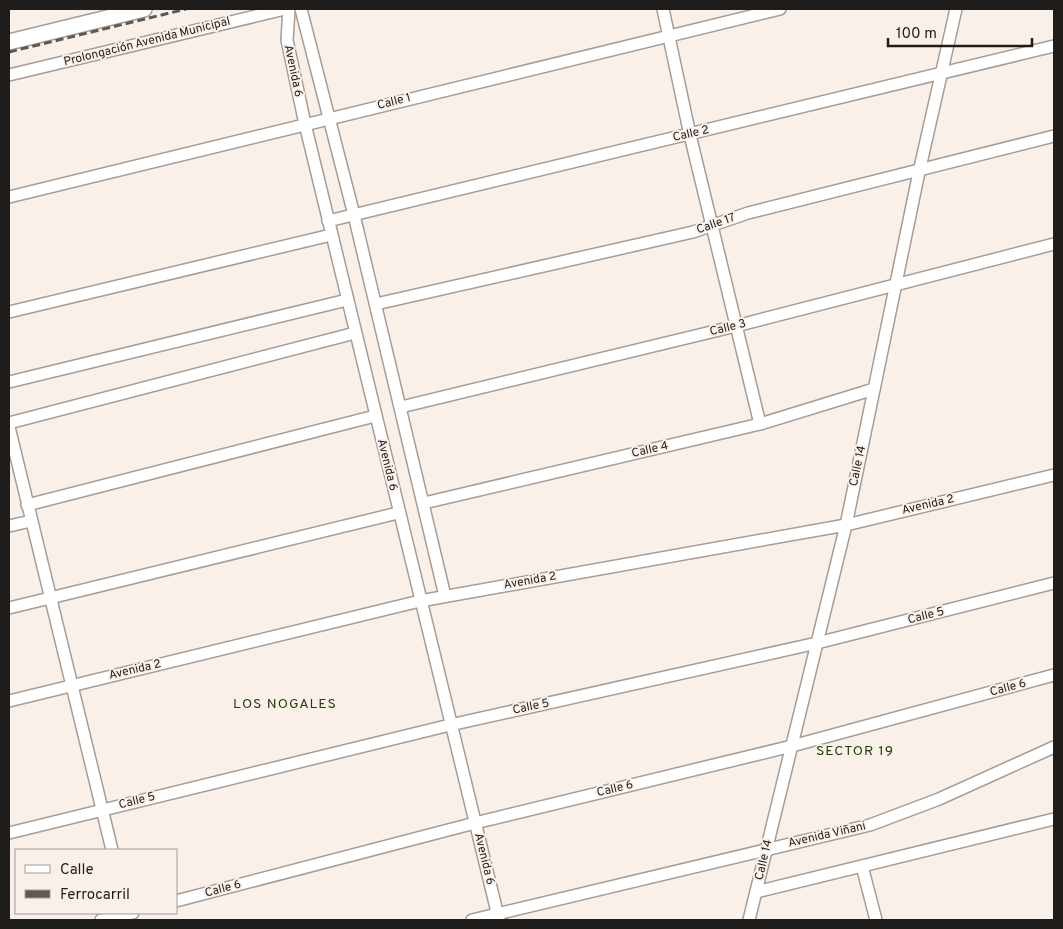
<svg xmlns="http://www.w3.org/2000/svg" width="1063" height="929" font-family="Overpass,sans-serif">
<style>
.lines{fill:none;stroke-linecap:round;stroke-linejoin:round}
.minor-casing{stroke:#a69d97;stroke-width:14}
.major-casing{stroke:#a69d97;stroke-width:18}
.minor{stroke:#fff;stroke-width:11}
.major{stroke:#fff;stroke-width:15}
.rail{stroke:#5f5956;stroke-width:3;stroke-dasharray:8 4;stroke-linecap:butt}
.labels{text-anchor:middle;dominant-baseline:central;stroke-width:4;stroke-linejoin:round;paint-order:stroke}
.street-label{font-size:12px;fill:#201c1a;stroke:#faf0ea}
.neighbourhood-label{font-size:14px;letter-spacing:1px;fill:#223e0e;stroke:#faf0ea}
</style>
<rect width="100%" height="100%" fill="#faf0ea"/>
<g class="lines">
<!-- minor casing -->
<g class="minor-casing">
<g id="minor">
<polyline points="289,9 287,40 305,124 499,920"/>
<polyline points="301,9 354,215 445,596"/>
<polyline points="663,9 690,135 760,424"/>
<polyline points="9,75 285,9"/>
<polyline points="9,197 780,9"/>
<polyline points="328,221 1054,46"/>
<polyline points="376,304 693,232 748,213 1054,136"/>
<polyline points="9,312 331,235"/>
<polyline points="9,382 347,300"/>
<polyline points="401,407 736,326 1054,244"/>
<polyline points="9,423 355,333"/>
<polyline points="9,427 112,850"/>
<polyline points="424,503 760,424 874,389"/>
<polyline points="27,505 375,416"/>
<polyline points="9,526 31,521"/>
<polyline points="9,608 398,513"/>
<polyline points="9,701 420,601 846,525 1054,475"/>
<polyline points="9,833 450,725 817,643 1054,583"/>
<polyline points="862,866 876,920"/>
<polyline points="756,892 1054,819"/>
<polyline points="176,901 475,823 792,746 1054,675"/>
<polyline points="101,920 133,913"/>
<polyline points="472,920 870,825 939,799 1054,747"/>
<polyline points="749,920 846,525 919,172 956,9"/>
</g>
</g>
<!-- major casing -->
<g class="major-casing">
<polyline id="major" points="9,42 144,9"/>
</g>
<!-- minor -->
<use href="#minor" class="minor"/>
<!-- major -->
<use href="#major" class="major"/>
<!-- rail -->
<polyline class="rail" points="9,52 186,9"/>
</g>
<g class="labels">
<!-- street labels -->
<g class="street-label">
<text transform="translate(147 42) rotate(-14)">Prolongación Avenida Municipal</text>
<text transform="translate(293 71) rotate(78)">Avenida 6</text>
<text transform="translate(394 102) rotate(-14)">Calle 1</text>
<text transform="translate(691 134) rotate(-13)">Calle 2</text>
<text transform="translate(716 224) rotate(-19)">Calle 17</text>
<text transform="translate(728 328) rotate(-14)">Calle 3</text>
<text transform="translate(650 450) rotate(-13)">Calle 4</text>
<text transform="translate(387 465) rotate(76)">Avenida 6</text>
<text transform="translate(858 466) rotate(-78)">Calle 14</text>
<text transform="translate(928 505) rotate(-13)">Avenida 2</text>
<text transform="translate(530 581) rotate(-10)">Avenida 2</text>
<text transform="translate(926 616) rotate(-14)">Calle 5</text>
<text transform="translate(135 670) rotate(-13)">Avenida 2</text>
<text transform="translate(1008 688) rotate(-15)">Calle 6</text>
<text transform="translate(531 707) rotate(-12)">Calle 5</text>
<text transform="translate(615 789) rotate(-14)">Calle 6</text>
<text transform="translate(137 801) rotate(-14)">Calle 5</text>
<text transform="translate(827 835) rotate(-13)">Avenida Viñani</text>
<text transform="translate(484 859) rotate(76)">Avenida 6</text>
<text transform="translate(764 860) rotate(-77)">Calle 14</text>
<text transform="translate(223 889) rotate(-15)">Calle 6</text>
</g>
<!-- neighbourhood labels -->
<g class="neighbourhood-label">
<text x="285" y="704">LOS NOGALES</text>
<text x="855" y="751">SECTOR 19</text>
</g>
</g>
<!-- border -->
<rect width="1063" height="929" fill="none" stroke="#201c1a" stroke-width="20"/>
<!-- legend -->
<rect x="15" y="849" width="162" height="65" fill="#faf0ea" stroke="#a39b97"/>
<rect x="25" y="865" width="25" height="8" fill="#ffffff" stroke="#a39b97"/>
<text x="60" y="874" font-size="15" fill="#201c1a">Calle</text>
<rect x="25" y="890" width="25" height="8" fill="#5f5956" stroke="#a39b97"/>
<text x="60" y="899" font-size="15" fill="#201c1a">Ferrocarril</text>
<!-- scale -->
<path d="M888 38v8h144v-8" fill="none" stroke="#201c1a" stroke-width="2.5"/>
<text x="896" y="38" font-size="15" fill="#201c1a" stroke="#faf0ea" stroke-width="4" paint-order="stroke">100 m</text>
</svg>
